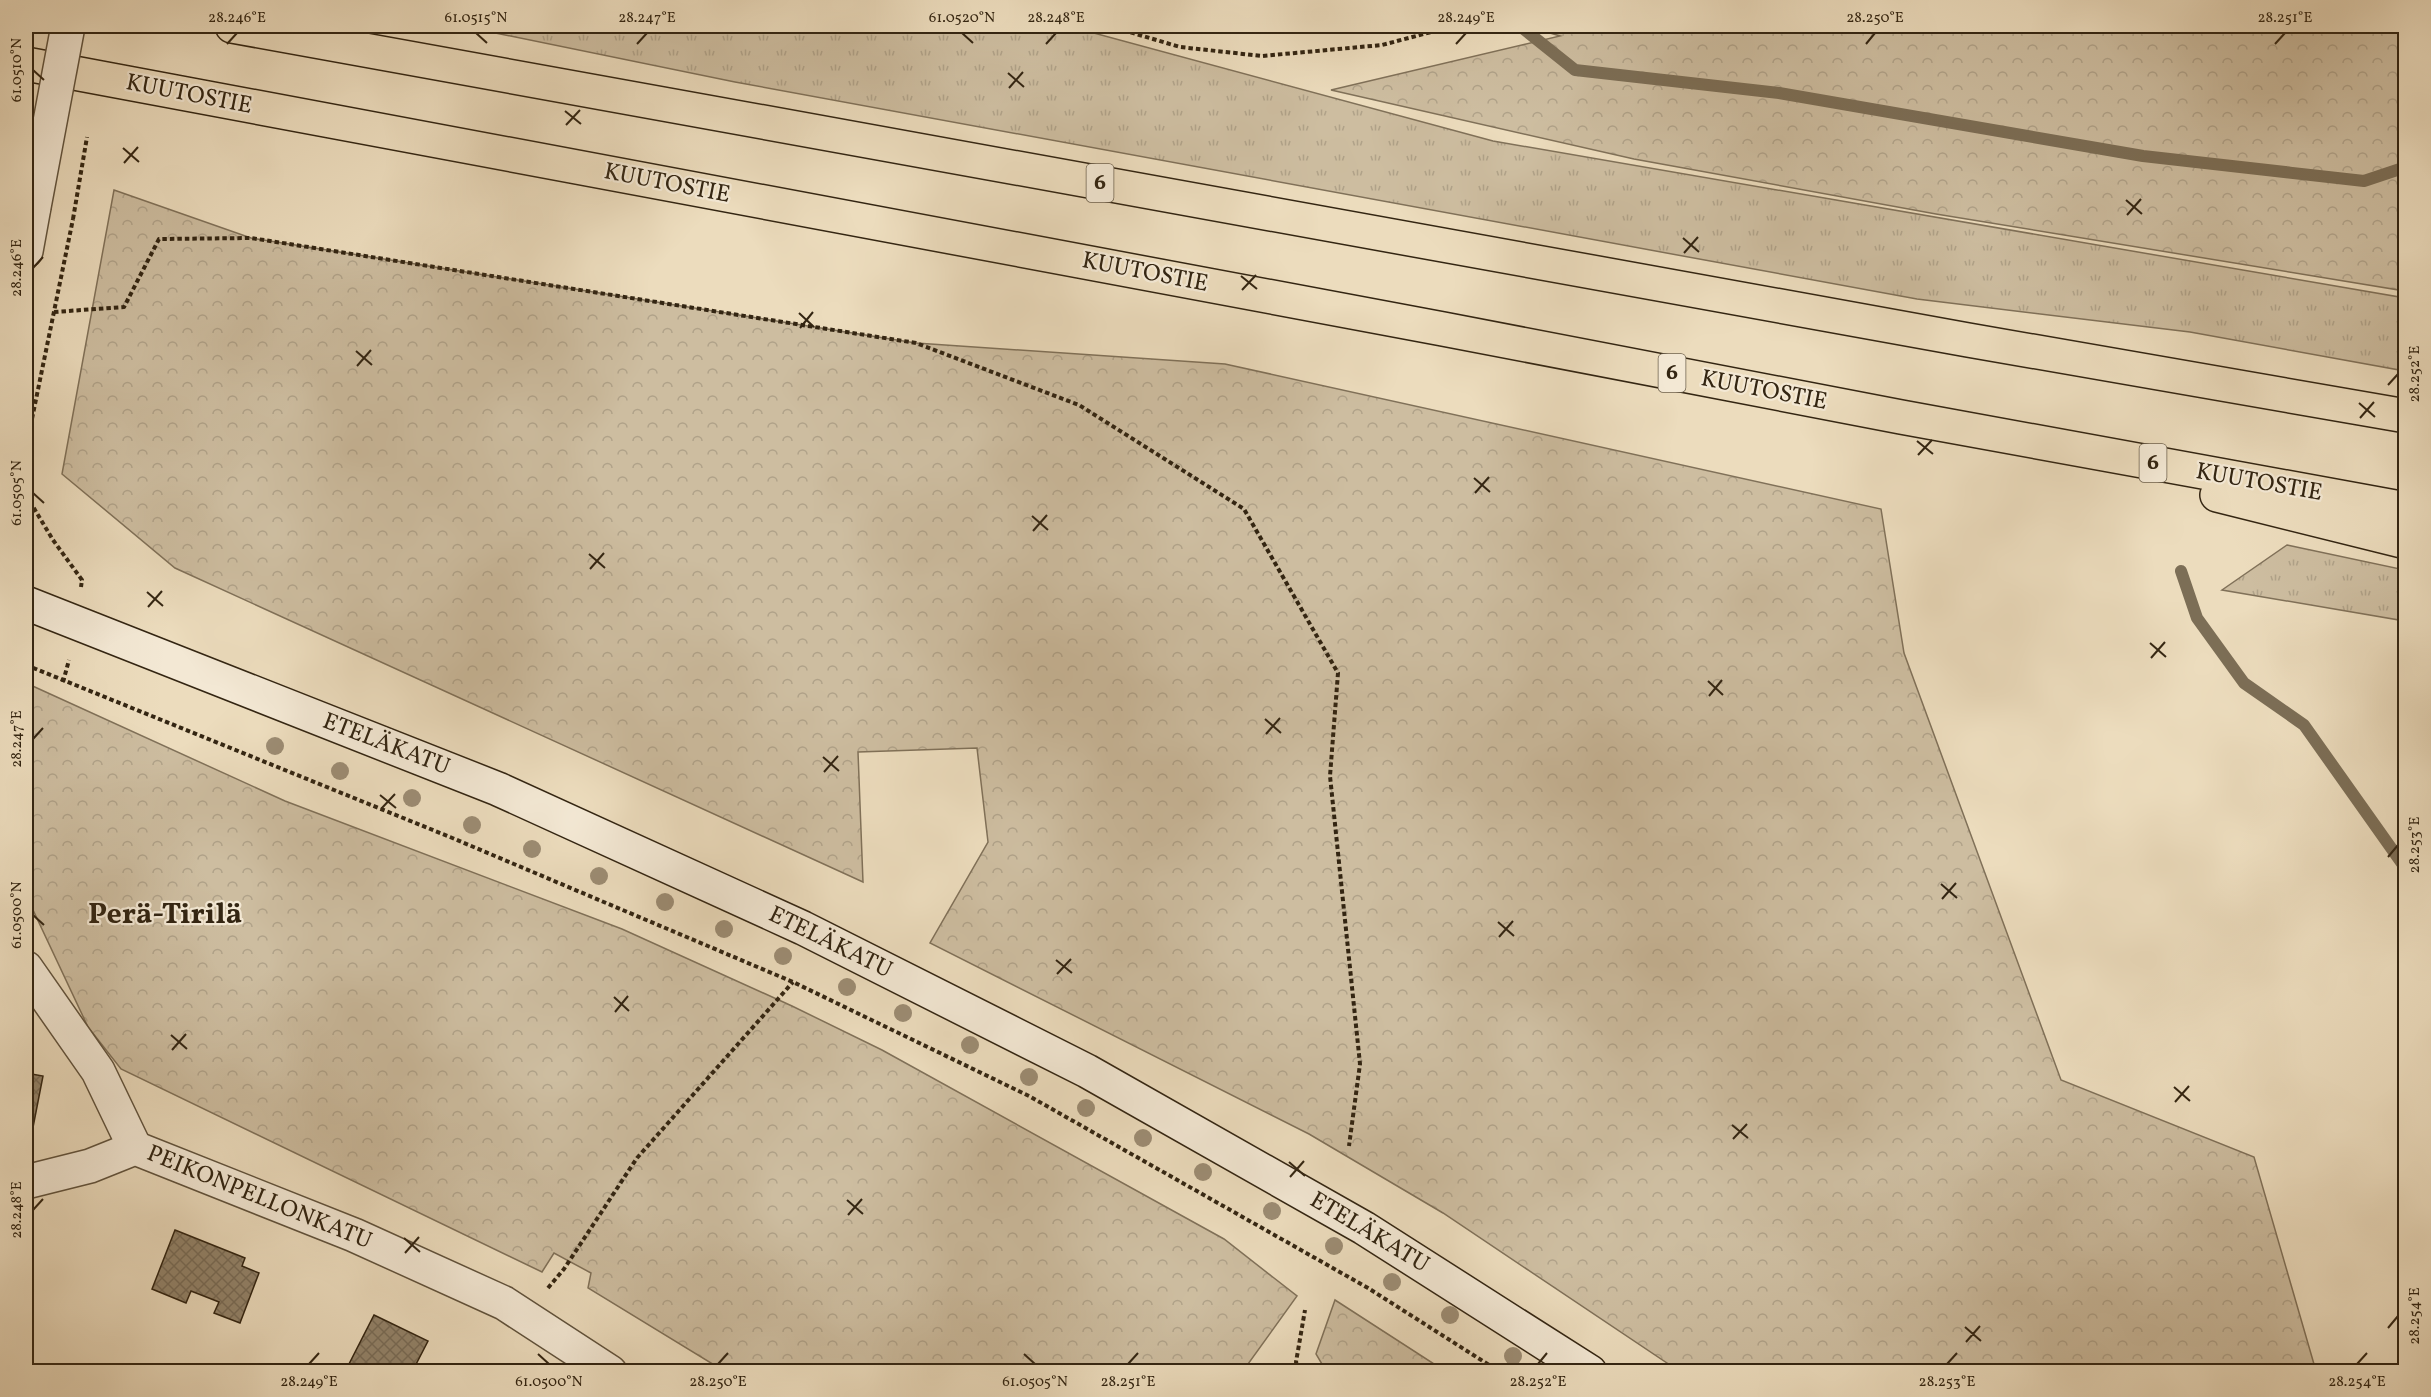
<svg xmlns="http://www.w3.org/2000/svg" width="2431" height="1397" font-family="Vollkorn,serif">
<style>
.grass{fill:url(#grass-tufts);stroke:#807159;stroke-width:1.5}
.forest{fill:url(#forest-crowns);stroke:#807159;stroke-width:1.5}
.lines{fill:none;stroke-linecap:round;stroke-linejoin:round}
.stream{stroke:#7c6e56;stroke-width:12}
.building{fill:url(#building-cross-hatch);stroke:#332512;stroke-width:1.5}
.minor-casing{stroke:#61533d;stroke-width:36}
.tertiary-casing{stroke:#61533d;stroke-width:36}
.secondary-casing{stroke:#332512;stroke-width:36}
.trunk-casing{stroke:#332512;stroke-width:36}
.path{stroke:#332512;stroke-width:4;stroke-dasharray:4.5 3;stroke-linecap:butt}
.minor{stroke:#f3e8d4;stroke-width:33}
.tertiary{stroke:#f3e8d4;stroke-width:33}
.secondary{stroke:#f3e8d4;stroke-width:33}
.trunk{stroke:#ecdcbd;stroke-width:33}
.tertiary-bridge-casing{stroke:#61533d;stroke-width:36;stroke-linecap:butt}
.path-bridge{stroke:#332512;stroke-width:4;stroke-dasharray:4.5 3;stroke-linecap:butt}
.tertiary-bridge{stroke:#f3e8d4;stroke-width:33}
.tree{fill:#9c8c73}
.ticks{fill:none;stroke:#332512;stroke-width:2}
.labels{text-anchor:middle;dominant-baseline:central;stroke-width:4.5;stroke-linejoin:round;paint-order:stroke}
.shield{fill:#f3e8d4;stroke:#6d604c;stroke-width:1.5}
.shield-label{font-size:22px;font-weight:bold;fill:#332512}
.street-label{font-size:24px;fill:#332512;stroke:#f3e8d4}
.district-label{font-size:30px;font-weight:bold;fill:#332512;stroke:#f3e8d4}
.neatline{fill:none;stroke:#332512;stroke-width:2}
.ticks-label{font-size:15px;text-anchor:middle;fill:#332512}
</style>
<defs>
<pattern id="grass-tufts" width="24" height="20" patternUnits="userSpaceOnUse" patternTransform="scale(1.5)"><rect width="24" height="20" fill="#cdbda0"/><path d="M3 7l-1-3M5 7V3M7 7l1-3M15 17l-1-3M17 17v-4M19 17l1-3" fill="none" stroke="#b0a289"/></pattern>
<pattern id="forest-crowns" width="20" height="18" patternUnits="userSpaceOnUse" patternTransform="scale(1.5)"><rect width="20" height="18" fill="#cdbda0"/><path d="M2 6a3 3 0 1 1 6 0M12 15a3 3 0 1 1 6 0" fill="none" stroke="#b0a289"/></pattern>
<pattern id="building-cross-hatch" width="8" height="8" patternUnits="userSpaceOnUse" patternTransform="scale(1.5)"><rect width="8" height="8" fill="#93846b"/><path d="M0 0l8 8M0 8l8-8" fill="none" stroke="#796c57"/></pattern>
</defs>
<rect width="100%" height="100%" fill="#ecdcbd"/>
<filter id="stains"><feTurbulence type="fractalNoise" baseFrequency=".00333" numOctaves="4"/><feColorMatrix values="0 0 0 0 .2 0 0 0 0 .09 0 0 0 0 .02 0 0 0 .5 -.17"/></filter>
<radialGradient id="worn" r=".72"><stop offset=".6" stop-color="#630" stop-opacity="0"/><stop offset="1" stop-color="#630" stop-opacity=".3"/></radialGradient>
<!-- grass -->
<g class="grass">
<polygon points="461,26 925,26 936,29 1068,26 1493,141 2405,298 2405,371 2190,332 1917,299 735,82"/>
<polygon points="2287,545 2405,570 2405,621 2222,590"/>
</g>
<!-- forest -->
<g class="forest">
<polygon points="1527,26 2405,26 2405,291 1936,214 1634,159 1331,90 1560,36"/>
<polygon points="114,190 251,238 916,343 1225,364 1881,509 1904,653 2061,1080 2254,1157 2316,1371 1679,1371 1443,1213 1309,1134 930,943 988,842 977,748 858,752 863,882 175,568 62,474"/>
<polygon points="26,683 285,801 622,929 792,1006 882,1050 1224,1239 1297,1296 1243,1371 724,1371 588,1288 591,1273 554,1253 542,1272 121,1069 88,1027 26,895"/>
<polygon points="1335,1300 1445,1371 1326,1371 1316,1354"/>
</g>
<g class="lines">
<!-- stream -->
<g class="stream">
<polyline points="1520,26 1575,70 1779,93 2143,156 2364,181 2406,167"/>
<polyline points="2181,571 2197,618 2244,683 2304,725 2406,869"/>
</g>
</g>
<!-- building -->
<g class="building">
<polygon points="26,1073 43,1076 28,1153 26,1153"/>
<polygon points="175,1230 245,1258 242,1266 259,1273 240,1323 214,1313 219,1302 191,1291 186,1303 152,1289"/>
<polygon points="374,1315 428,1341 412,1372 359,1372 348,1366"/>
</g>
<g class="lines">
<!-- minor casing -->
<g class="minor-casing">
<g id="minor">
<polyline points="26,968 98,1071 135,1148"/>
<polyline points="26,1182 90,1166 135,1148 354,1235 504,1303 610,1372"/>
</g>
</g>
<!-- tertiary casing -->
<g class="tertiary-casing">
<polyline id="tertiary" points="26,251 34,207"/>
</g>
<!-- secondary casing -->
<g class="secondary-casing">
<polyline id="secondary" points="26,603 498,789 803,928 1087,1071 1364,1228 1590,1372"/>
</g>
<!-- trunk casing -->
<g class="trunk-casing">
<g id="trunk">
<polyline points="232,26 1968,340 2406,416"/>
<polyline points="26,64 1443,329 1901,417 2406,509"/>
<polyline points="2217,495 2406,542"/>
</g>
</g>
<!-- path -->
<g class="path">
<polyline points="1109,26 1180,47 1262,56 1382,45 1454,26"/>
<polyline points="2389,26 2406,27"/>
<polyline points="54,312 124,307 159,239 251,238 916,343 1079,405 1244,509 1338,673 1330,776 1360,1064 1349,1146"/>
<polyline points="26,448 73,219"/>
<polyline points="26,495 53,540 82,580 81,587"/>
<polyline points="26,665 450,837 793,982 1029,1096 1368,1288 1500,1372"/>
<polyline points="63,682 69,660"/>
<polyline points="548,1288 564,1269 637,1158 793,982"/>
<polyline points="1299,1372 1296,1362 1305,1310"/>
</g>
<!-- minor -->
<use href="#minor" class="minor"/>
<!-- tertiary -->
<use href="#tertiary" class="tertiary"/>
<!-- secondary -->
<use href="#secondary" class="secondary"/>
<!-- trunk -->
<use href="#trunk" class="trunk"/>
<!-- tertiary-bridge casing -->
<g class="tertiary-bridge-casing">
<polyline id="tertiary-bridge" points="34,207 68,26"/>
</g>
<!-- path-bridge -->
<polyline class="path-bridge" points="73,219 87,137"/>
<!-- tertiary-bridge -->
<use href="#tertiary-bridge" class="tertiary-bridge"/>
</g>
<!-- trees -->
<g class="tree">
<circle cx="275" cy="746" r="9"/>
<circle cx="340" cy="771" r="9"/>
<circle cx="412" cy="798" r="9"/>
<circle cx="472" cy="825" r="9"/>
<circle cx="532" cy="849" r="9"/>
<circle cx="599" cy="876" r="9"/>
<circle cx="665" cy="902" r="9"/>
<circle cx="724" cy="929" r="9"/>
<circle cx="783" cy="956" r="9"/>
<circle cx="847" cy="987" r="9"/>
<circle cx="903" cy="1013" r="9"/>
<circle cx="970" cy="1045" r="9"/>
<circle cx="1029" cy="1077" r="9"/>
<circle cx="1086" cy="1108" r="9"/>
<circle cx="1143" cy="1138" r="9"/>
<circle cx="1203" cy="1172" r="9"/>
<circle cx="1272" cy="1211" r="9"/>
<circle cx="1334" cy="1246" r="9"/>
<circle cx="1392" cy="1282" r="9"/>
<circle cx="1450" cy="1315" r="9"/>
<circle cx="1513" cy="1356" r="9"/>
</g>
<!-- ticks -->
<path class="ticks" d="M476,33l11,10M962,33l11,10M227,44l10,-11M637,44l10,-11M1046,44l10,-11M1456,44l10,-11M1866,44l9,-11M2275,44l10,-11M33,70l11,10M1008,73l16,14M1009,88l14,-16M565,111l16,13M566,125l14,-15M123,148l16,14M124,163l14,-16M2126,200l16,14M2127,215l14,-16M1683,238l16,14M1684,253l14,-16M33,268l10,-11M1241,276l16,13M1242,290l14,-15M799,313l15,14M800,328l13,-16M356,351l16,14M357,366l14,-16M2388,385l10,-11M2359,403l16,14M2360,418l14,-16M1917,441l16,13M1918,455l14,-15M1474,478l16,14M33,493l11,10M1475,493l14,-16M1032,516l16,14M1033,531l14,-16M589,554l16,14M590,569l14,-16M147,592l16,14M148,607l14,-16M2150,643l16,14M2151,658l14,-16M1708,681l15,14M1709,696l13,-16M1265,719l16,14M1266,734l14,-16M33,739l10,-11M823,757l16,14M824,772l14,-16M380,795l16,13M381,809l14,-15M2388,857l10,-12M1941,884l16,14M1942,899l14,-16M33,915l11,10M1498,922l16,14M1499,937l14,-16M1056,960l16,13M1057,974l14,-15M614,997l15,14M615,1012l13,-16M171,1035l16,14M172,1050l14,-16M2174,1087l16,14M2175,1102l14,-16M1732,1125l16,13M1733,1139l14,-15M1289,1162l16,14M1290,1177l14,-16M847,1200l16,14M33,1210l10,-11M848,1215l14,-16M404,1238l16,14M405,1253l14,-16M1965,1327l16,14M2388,1328l10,-12M1966,1342l14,-16M538,1354l11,10M1024,1354l11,10M309,1364l10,-11M718,1364l10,-11M1128,1364l10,-11M1538,1364l9,-11M1947,1364l10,-11M2357,1364l10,-11"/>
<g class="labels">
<!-- shield labels -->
<g class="shield">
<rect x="1086.5" y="164" width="27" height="38" rx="4.5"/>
<rect x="1658.5" y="354" width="27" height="38" rx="4.5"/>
<rect x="2139.5" y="444" width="27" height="38" rx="4.5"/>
</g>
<g class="shield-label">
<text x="1100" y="183">6</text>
<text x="1672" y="373">6</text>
<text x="2153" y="463">6</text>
</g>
<!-- street labels -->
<g class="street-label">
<text transform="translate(189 95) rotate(11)">KUUTOSTIE</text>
<text transform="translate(667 184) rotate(11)">KUUTOSTIE</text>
<text transform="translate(1145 273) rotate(11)">KUUTOSTIE</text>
<text transform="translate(1764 391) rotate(11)">KUUTOSTIE</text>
<text transform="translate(2259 483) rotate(10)">KUUTOSTIE</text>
<text transform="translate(386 745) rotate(21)">ETELÄKATU</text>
<text transform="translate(830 943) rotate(26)">ETELÄKATU</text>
<text transform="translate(259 1198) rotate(22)">PEIKONPELLONKATU</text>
<text transform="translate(1369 1233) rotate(31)">ETELÄKATU</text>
</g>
<!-- district labels -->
<g class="district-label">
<text x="165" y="915">Perä-Tirilä</text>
</g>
</g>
<!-- margin -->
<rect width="2431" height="1397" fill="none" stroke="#ecdcbd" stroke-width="66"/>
<rect x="33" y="33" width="2365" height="1331" class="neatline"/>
<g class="ticks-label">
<text x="237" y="22">28.246°E</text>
<text x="476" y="22">61.0515°N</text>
<text x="647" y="22">28.247°E</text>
<text x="962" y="22">61.0520°N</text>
<text x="1056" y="22">28.248°E</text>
<text x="1466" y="22">28.249°E</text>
<text x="1875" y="22">28.250°E</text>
<text x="2285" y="22">28.251°E</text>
<text transform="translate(16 70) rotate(-90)" y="5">61.0510°N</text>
<text transform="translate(16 268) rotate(-90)" y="5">28.246°E</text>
<text transform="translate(2414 374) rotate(-90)" y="5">28.252°E</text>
<text transform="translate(16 493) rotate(-90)" y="5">61.0505°N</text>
<text transform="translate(16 739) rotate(-90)" y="5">28.247°E</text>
<text transform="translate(2414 845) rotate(-90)" y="5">28.253°E</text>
<text transform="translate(16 915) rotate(-90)" y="5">61.0500°N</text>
<text transform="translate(16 1210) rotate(-90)" y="5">28.248°E</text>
<text transform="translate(2414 1316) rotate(-90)" y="5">28.254°E</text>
<text x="309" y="1386">28.249°E</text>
<text x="549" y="1386">61.0500°N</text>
<text x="718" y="1386">28.250°E</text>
<text x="1035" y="1386">61.0505°N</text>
<text x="1128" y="1386">28.251°E</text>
<text x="1538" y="1386">28.252°E</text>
<text x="1947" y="1386">28.253°E</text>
<text x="2357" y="1386">28.254°E</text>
</g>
<rect width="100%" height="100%" filter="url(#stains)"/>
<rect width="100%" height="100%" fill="url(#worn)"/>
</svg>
